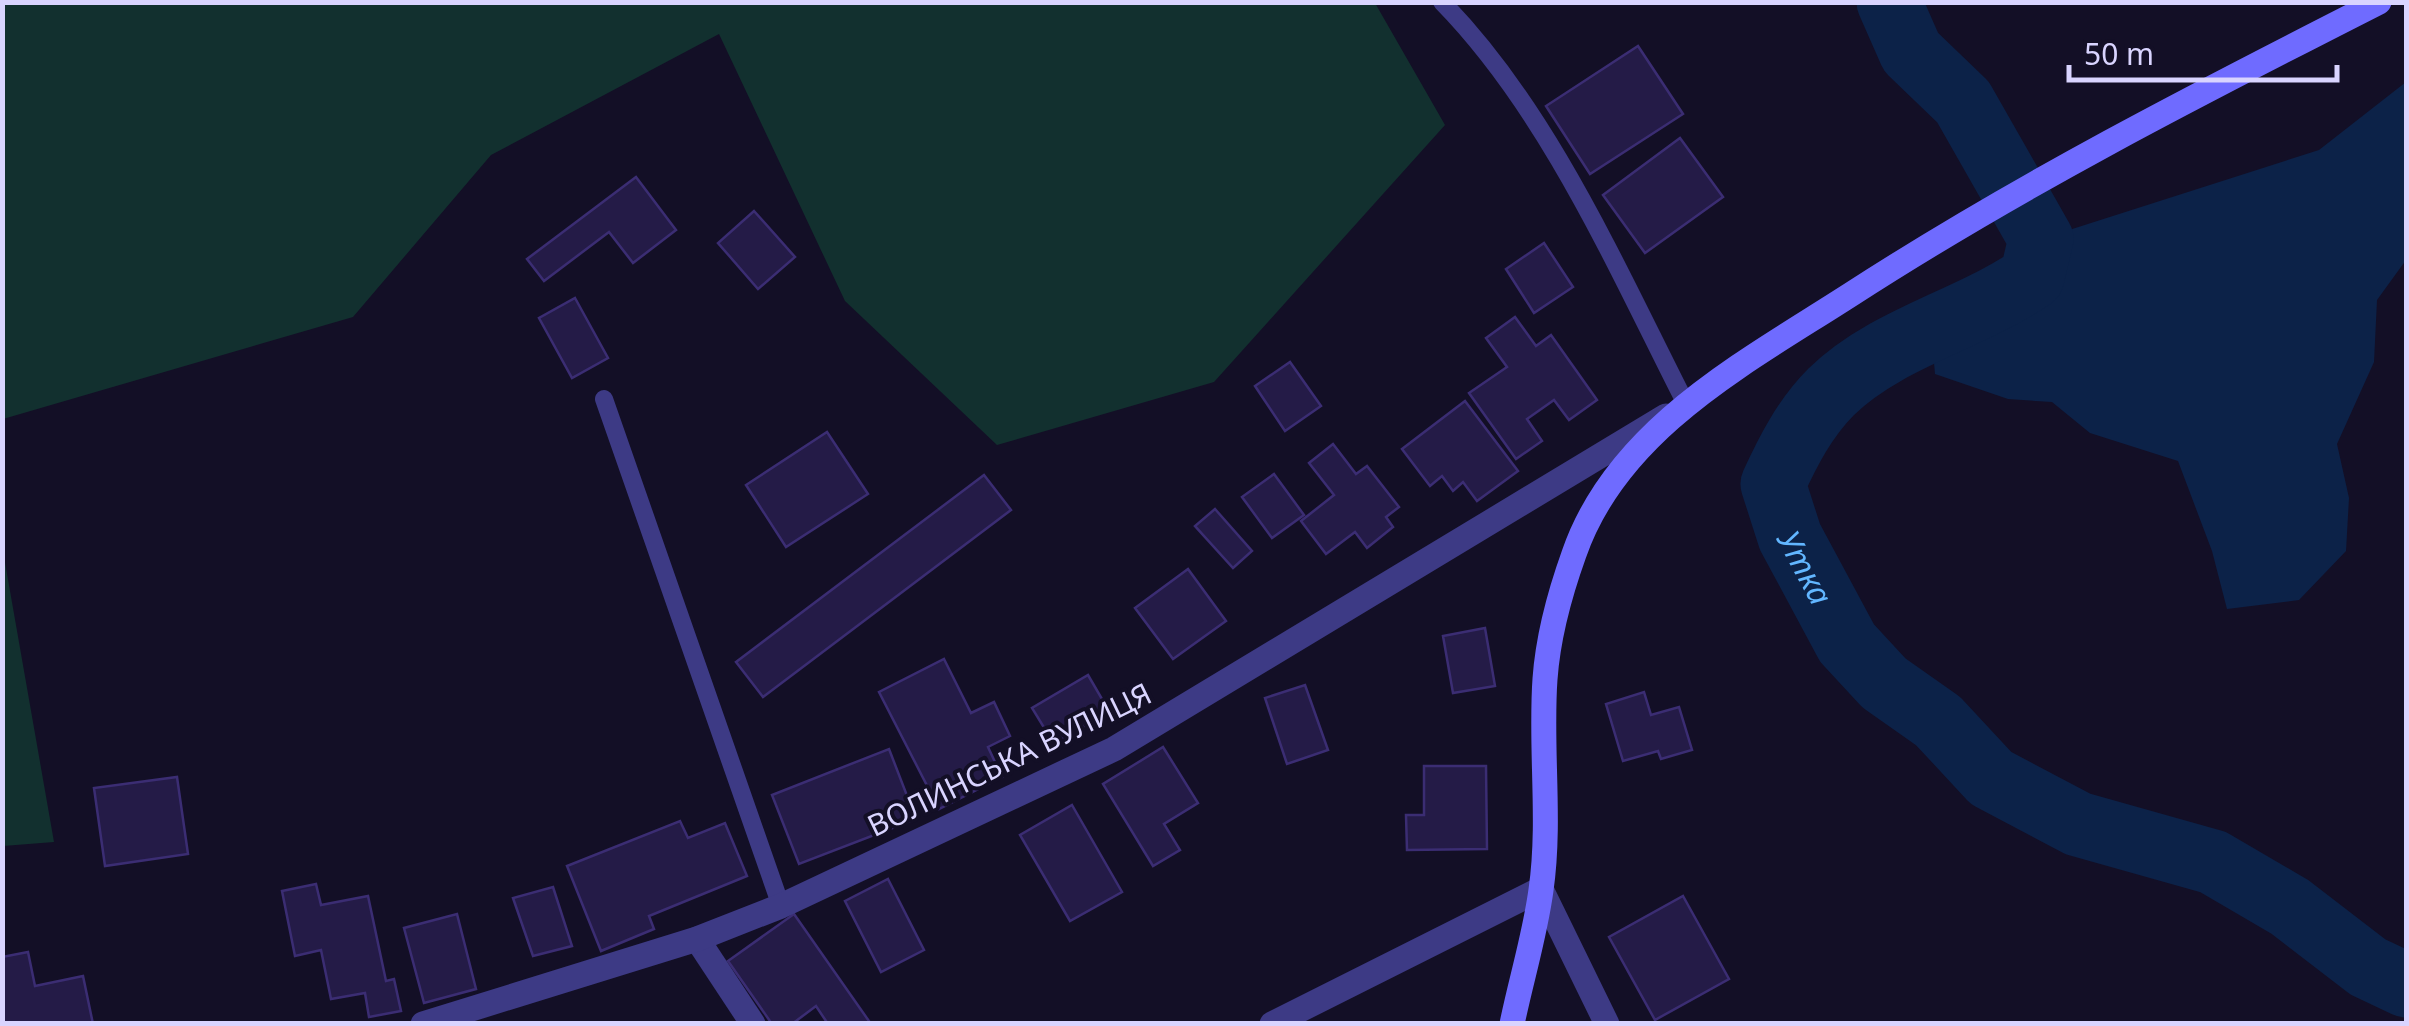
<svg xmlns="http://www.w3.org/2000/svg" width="2409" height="1026" font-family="'Noto Sans',sans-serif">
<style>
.green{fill:#12302f}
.water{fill:#0c2248}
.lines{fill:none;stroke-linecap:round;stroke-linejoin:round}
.river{stroke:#0c2248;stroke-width:65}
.building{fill:#241b47;stroke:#3b2d73;stroke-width:2.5}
.service{stroke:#3d3a85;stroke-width:18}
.minor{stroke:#3d3a85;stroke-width:25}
.secondary{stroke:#6f6bff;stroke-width:25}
.labels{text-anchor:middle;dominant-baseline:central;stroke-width:8;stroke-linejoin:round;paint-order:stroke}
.street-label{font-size:30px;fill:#d9d4ff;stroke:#130f26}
.water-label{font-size:32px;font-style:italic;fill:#62b6ff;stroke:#130f26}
</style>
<rect width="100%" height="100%" fill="#130f26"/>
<!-- green -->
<g class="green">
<polygon points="3,2 1375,3 1445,125 1214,382 997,445 845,301 719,34 491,155 353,317 3,419"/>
<polygon points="3,551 54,842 3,846"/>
</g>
<!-- water -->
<polygon class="water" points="2406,82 2406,260 2377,300 2374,362 2337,444 2349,498 2346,551 2299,600 2227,609 2212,551 2178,461 2090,433 2052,402 2008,399 1935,374 1929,307 2041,239 2319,150"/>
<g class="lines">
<!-- river -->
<path class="river" id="s1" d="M1889,2l22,50 52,50 78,137 -9,38c-62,43 -146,61 -201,115 -26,26 -43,59 -58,92l17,53 57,106 37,40 54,38 53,57 87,46 135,38 77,45 78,60 38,18"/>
</g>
<!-- building -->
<g class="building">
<polygon points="1638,46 1683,114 1590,174 1546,106"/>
<polygon points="1680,138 1723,197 1645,253 1603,195"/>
<polygon points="636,177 676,230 633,263 609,232 544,281 527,259"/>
<polygon points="754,211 795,257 758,289 718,243"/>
<polygon points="1544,243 1573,287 1534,313 1506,269"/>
<polygon points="575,298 608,358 572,378 539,318"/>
<polygon points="1515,317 1536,346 1551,335 1597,400 1569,420 1554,400 1527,419 1542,441 1516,459 1469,393 1507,367 1486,338"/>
<polygon points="1290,362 1321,406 1285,431 1255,386"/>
<polygon points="1465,401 1518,471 1477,501 1463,482 1453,491 1442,476 1430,486 1402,449"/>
<polygon points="827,432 868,494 786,547 746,485"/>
<polygon points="1333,444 1356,474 1367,466 1399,507 1386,517 1393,527 1367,548 1355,532 1326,554 1301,521 1334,495 1309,463"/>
<polygon points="1274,474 1304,515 1272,538 1242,497"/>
<polygon points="984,475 1011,510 763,697 736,662"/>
<polygon points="1215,509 1252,551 1233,568 1195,526"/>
<polygon points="1188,569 1226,621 1173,659 1135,608"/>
<polygon points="1485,628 1495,686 1453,693 1443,636"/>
<polygon points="944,659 971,713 994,702 1010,736 988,747 1002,777 939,809 879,692"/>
<polygon points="1088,675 1109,711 1054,744 1032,708"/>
<polygon points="1305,685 1328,750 1287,764 1265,698"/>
<polygon points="1644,692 1651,715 1679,707 1692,750 1661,759 1658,751 1623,761 1606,704"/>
<polygon points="1163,747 1198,803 1164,824 1180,850 1153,866 1103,784"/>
<polygon points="889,749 916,819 799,864 772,795"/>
<polygon points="1424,766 1486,766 1487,849 1407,850 1406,815 1424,815"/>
<polygon points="177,777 188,854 105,866 94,788"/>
<polygon points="1072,805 1122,892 1070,921 1020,835"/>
<polygon points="680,821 688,838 725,823 747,876 649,916 654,929 601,951 567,866"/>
<polygon points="888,879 924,950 881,972 845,901"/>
<polygon points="316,884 321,905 368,896 386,981 394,979 401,1011 369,1017 365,993 331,999 321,950 295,956 282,891"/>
<polygon points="553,887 572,946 533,956 513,898"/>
<polygon points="1683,896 1729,979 1655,1020 1609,937"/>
<polygon points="457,914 476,989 424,1003 404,928"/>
<polygon points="794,914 871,1024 828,1024 816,1006 792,1024 772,1024 728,961"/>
<polygon points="28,952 35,986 83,976 93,1024 2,1024 2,957"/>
</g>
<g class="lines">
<!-- service -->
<g class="service">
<path d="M1442,2c107,109 175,267 244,402"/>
<polyline points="604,399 781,906"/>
</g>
<!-- minor -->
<g class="minor">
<polyline points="697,939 753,1024"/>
<polyline points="423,1024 697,939 781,906 1114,749 1666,416"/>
<polyline points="1272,1024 1541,889 1607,1024"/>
</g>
<!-- secondary -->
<path class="secondary" d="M1512,1024c9,-44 23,-89 29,-134 10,-69 -1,-142 4,-211 3,-42 15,-86 29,-125 43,-125 172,-192 276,-259 170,-110 348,-201 529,-293"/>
</g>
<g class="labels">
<!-- street labels -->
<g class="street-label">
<text transform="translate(1009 759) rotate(-26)">ВОЛИНСЬКА ВУЛИЦЯ</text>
</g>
<!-- water labels -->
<g class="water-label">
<text stroke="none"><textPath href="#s1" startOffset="755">Утка</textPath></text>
</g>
</g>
<!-- border -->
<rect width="2409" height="1026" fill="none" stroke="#d9d4ff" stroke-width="10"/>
<!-- scale -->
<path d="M2069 65v15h268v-15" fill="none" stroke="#d9d4ff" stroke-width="5"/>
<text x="2084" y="65" font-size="30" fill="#d9d4ff" stroke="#130f26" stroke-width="8" paint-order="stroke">50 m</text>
</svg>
